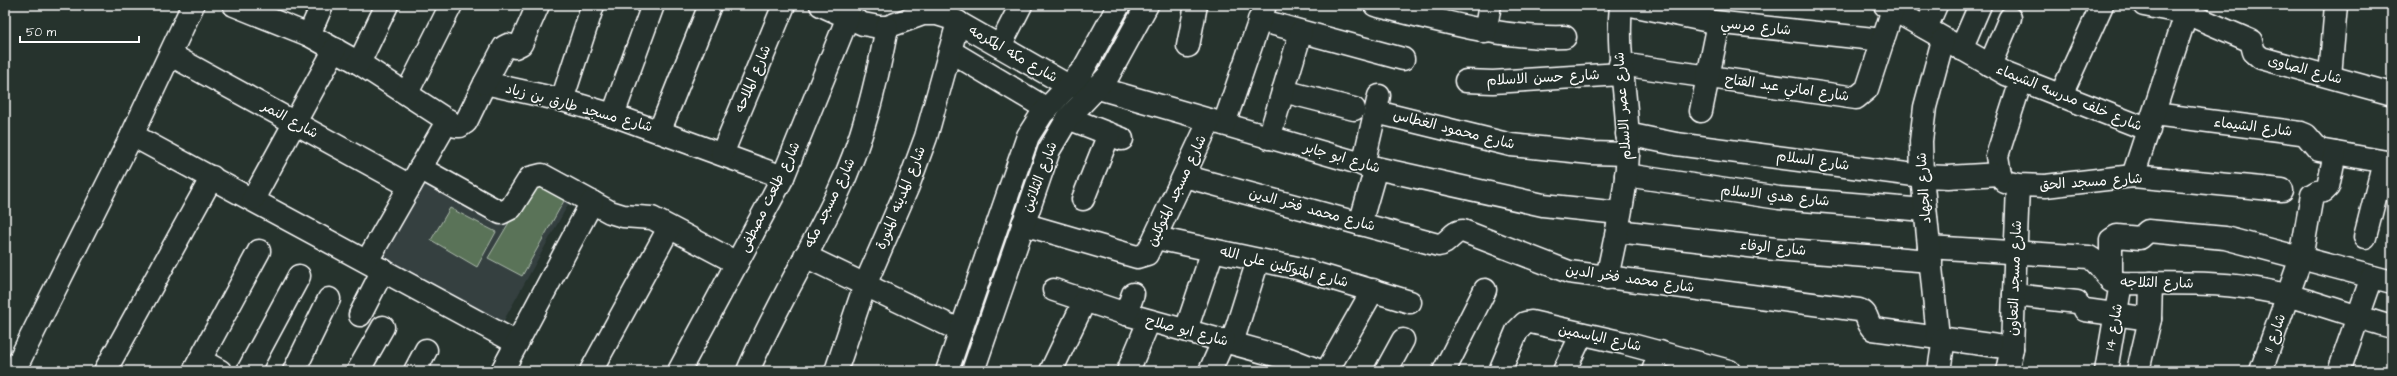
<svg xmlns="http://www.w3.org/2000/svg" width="2397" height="376" font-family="'Architects Daughter','Playpen Sans Arabic',sans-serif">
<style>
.built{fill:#344040}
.green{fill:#5a7358;stroke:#acb9ac}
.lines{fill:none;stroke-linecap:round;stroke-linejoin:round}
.minor-casing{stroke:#fff;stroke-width:25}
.minor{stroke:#26332d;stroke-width:22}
.labels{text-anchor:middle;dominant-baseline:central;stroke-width:3;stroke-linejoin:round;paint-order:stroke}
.street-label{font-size:14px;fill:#fff;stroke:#26332d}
</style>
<rect width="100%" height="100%" fill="#26332d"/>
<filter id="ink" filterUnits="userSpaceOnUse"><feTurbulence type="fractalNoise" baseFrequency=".025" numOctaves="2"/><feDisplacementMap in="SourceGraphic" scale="8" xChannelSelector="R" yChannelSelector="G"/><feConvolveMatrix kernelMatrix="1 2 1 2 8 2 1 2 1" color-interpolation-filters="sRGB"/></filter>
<g filter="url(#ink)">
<!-- built -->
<polygon class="built" points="420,170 497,214 574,194 498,331 368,261"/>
<!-- green -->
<g class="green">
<polygon points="533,182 565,199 522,276 488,258"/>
<polygon points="450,208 496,232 477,267 431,240"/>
</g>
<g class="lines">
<!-- minor casing -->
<g class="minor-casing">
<g id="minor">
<polyline points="234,5 309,35 359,63 456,126 460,126 466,122 485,83 562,100 613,115 783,177"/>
<polyline points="821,5 863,24 879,27 887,27 923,14 937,14 950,18 1069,86 1098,88 1376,168 1543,205 1619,213"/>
<path d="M1375,5c63,15 124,34 190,32"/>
<polyline points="1631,5 1714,22 1883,40"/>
<polyline points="1885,5 2006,74 2149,130"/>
<polyline points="2144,5 2186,13 2251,41 2254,52 2261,58 2392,94"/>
<polyline points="1259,20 1403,59"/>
<polyline points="1926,28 1936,5"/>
<polyline points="1485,32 1490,5"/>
<polyline points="309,35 322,5"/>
<polyline points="1000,46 1021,5"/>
<polyline points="1188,46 1196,5"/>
<polyline points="1961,49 1980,5"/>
<polyline points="950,51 1047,109"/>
<polyline points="171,55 410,186"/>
<polyline points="359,63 387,5"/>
<polyline points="1620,64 1856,98 1867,89 1893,9"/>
<polyline points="1990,65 2010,18"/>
<polyline points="2330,76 2336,5"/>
<polyline points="1466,81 1493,82 1621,74"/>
<polyline points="2021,81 1997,156 2000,174 2005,182 2018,185 2045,186 2133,176 2282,190"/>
<polyline points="485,83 504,47 508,45 515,47 521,44 538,5"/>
<polyline points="1283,91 1354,109"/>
<polyline points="407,93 451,5"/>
<polyline points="2061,95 2102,5"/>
<polyline points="562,100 593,5"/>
<polyline points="1701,111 1719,23"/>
<polyline points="1376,112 1511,145 1591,153 1628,154"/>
<polyline points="2154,114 2301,133 2306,135 2319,150 2392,163"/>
<polyline points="613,115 653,5"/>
<polyline points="1068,118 1122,139"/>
<polyline points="1224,124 1265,5"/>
<polyline points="660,130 710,5"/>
<polyline points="1627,134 1676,144 1922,176 1948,177 2000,174"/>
<polyline points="132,135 517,343"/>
<polyline points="1269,138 1301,32"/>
<polyline points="722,154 784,5"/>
<polyline points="1363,165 1379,96"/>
<polyline points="420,168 501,213 511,208 530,178 542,175 610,212 623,216 652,218 737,263"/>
<polyline points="1626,175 1779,198 1925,210"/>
<path d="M1184,176l254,69c11,-1 14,-14 25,-14l106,41 290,38c10,3 7,13 14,19l139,19"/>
<polyline points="2133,176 2189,5"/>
<polyline points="253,199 335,49"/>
<polyline points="1083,199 1109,134"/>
<polyline points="1023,224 1137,257 1147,254 1210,120"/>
<polyline points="1360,224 1376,168"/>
<polyline points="1617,231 1775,249 1931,261"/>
<polyline points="2365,237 2384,162"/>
<polyline points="1156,238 1297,268 1410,302"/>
<path d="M1929,247l160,10c13,7 15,21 28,26 45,1 90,-2 134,5 48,7 94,26 141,39"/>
<polyline points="805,256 961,331"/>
<polyline points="367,261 448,120"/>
<path d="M1607,278c8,-40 19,-83 21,-124 1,-51 -12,-97 -7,-149"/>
<polyline points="2111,281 2111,240 2117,236 2140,238 2148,231 2225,238 2392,282"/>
<polyline points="1054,290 1126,314 1289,359 1320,371"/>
<polyline points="2014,295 2077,302"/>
<polyline points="2085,310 2150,319"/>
<polyline points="1126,314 1133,294"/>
<polyline points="360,315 383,270"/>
<polyline points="1186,330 1213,250"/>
<polyline points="1938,337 1922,176 1921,141 1925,107 1943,40"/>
<polyline points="1232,343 1258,260"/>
<polyline points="200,360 220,371"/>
<polyline points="14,371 132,135 193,5"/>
<polyline points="105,371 212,177"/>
<polyline points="194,371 259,251"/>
<polyline points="248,371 299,276"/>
<polyline points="294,371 329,299"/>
<polyline points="358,371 383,327"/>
<polyline points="415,371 426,350"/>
<polyline points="502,371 592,202"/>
<polyline points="591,371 669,228"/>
<polyline points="679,371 783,177 848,17"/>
<path d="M748,371c26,-61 61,-117 89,-176 26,-54 39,-110 50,-168"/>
<polyline points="836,371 865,285 908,186 926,137 958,22"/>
<polyline points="947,371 1028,136 1042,114 1083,70 1119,5"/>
<polyline points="973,371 1049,150 1068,118 1108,76 1147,5"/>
<polyline points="1051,371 1085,300"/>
<polyline points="1128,371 1149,321"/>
<polyline points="1210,371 1224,340"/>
<polyline points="1327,371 1373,290"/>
<polyline points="1386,371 1403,340"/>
<polyline points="1444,371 1485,290"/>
<polyline points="1500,371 1517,331 1525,323 1531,322 1624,343 1729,371"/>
<polyline points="1564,371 1582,334"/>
<polyline points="1653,371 1660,352"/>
<polyline points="1939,371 1944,338"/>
<polyline points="2007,371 2012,348 2018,185"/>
<polyline points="2106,371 2121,283"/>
<polyline points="2138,371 2150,319 2151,283"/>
<polyline points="2261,371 2301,258 2312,195 2317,192 2324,191 2328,187 2335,153"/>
<polyline points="2339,371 2372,277"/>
</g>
</g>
<!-- minor -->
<use href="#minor" class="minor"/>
</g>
</g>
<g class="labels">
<!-- street labels -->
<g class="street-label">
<text transform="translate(1756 27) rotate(6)">شارع مرسي</text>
<text transform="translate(1013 54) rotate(30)">شارع مكه المكرمه</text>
<text transform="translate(2305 70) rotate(15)">شارع الصاوى</text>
<text transform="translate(1543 78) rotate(-3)">شارع حسن الاسلام</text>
<text transform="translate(753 79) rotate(-67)">شارع الملاحه</text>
<text transform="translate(1787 88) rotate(8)">شارع اماني عبد الفتاح</text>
<text transform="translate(2069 98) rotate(22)">شارع خلف مدرسه الشيماء</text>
<text transform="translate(1623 106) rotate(-94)">شارع عصر الاسلام</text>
<text transform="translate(579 108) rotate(15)">شارع مسجد طارق بن زياد</text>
<text transform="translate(290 120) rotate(29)">شارع النمر</text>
<text transform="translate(2253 127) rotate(7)">شارع الشيماء</text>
<text transform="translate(1454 130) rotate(14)">شارع محمود الغطاس</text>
<text transform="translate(1342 158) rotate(16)">شارع ابو جابر</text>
<text transform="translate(1813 161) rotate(8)">شارع السلام</text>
<text transform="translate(1040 177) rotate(-69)">شارع الثلاثين</text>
<text transform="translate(2091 182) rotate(-4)">شارع مسجد الحق</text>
<text transform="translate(1924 188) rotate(-94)">شارع الجهاد</text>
<text transform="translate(1177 191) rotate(-65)">شارع مسجد المتوكلين</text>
<text transform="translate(1775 196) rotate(6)">شارع هدي الاسلام</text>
<text transform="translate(770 197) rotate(-64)">شارع طلعت مصطفى</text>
<text transform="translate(901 198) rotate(-68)">شارع المدينه المنورة</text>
<text transform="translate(830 203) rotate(-64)">شارع مسجد مكه</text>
<text transform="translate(1312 210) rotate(15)">شارع محمد فخر الدين</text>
<text transform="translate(1773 248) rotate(5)">شارع الوفاء</text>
<text transform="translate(1284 267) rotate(14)">شارع المتوكلين على الله</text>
<text transform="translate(2015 278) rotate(-88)">شارع مسجد التعاون</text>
<text transform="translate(1630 279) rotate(8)">شارع محمد فخر الدين</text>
<text transform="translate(2157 283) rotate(1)">شارع الثلاجه</text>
<text transform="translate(2114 327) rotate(-80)">شارع 14</text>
<text transform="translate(1187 331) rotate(15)">شارع ابو صلاح</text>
<text transform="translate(2275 333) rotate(-70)">شارع 11</text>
<text transform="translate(1600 338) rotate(12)">شارع الياسمين</text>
</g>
</g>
<!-- margin -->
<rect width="2397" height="376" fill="none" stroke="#26332d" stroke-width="20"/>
<rect x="10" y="10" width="2377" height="356" fill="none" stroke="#fff" stroke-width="1.5" filter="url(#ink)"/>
<!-- scale -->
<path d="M20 36v6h119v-6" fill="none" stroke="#ffffff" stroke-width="2"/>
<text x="26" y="36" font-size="12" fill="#ffffff" stroke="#26332d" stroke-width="3" paint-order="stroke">50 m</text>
</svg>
